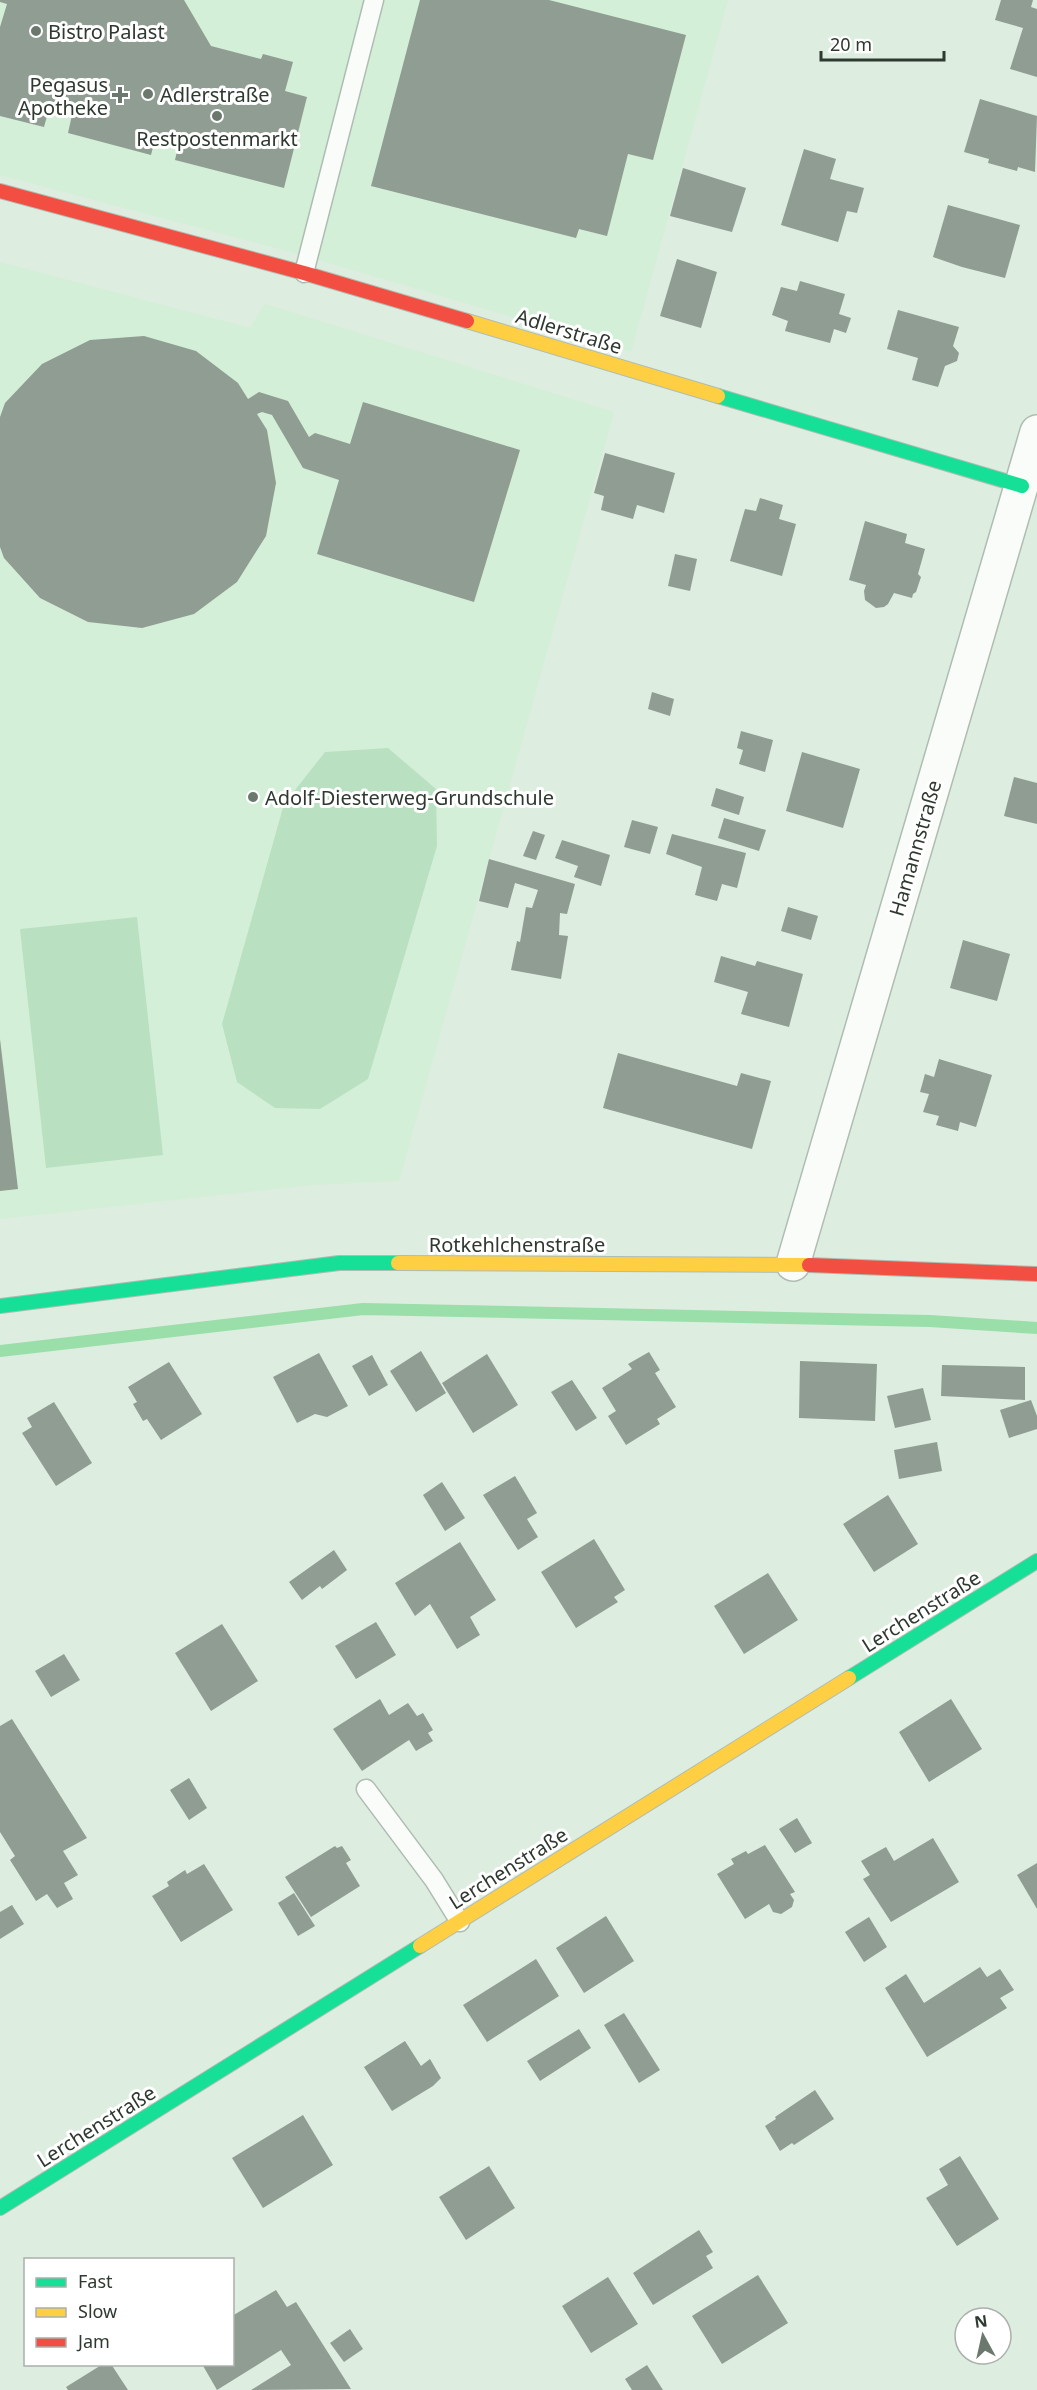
<svg xmlns="http://www.w3.org/2000/svg" width="1037" height="2390" font-family="'Noto Sans',sans-serif">
<style>
.built{fill:#d3efd8}
.green{fill:#b9e1c1}
.lines{fill:none;stroke-linecap:round;stroke-linejoin:round}
.stream{stroke:#9adeaa;stroke-width:12}
.building{fill:#909d92}
.lane-casing{stroke:#afbcb2;stroke-width:21}
.street-casing{stroke:#afbcb2;stroke-width:36}
.fast-casing{stroke:#afbcb2;stroke-width:16}
.slow-casing{stroke:#afbcb2;stroke-width:16}
.jam-casing{stroke:#afbcb2;stroke-width:16}
.lane{stroke:#fafcfa;stroke-width:18}
.street{stroke:#fafcfa;stroke-width:33}
.fast{stroke:#16e098;stroke-width:14}
.slow{stroke:#ffcf43;stroke-width:14}
.jam{stroke:#f24e42;stroke-width:14}
.poi-dot{fill:#6b786e;stroke:#fff;stroke-width:2}
.labels{text-anchor:middle;dominant-baseline:central;stroke-width:6;stroke-linejoin:round;paint-order:stroke}
.poi-label{font-size:20px;fill:#2e3930;stroke:#fff;text-anchor:start}
.street-label{font-size:20px;fill:#2e3930;stroke:#fff}
</style>
<rect width="100%" height="100%" fill="#ddede0"/>
<!-- built -->
<g class="built">
<polygon points="0,0 728,0 631,352 295,253 0,175"/>
<polygon points="0,262 250,328 265,304 614,412 399,1181 311,1185 0,1219"/>
</g>
<!-- green -->
<g class="green">
<polygon points="388,748 436,789 437,846 368,1079 320,1109 275,1108 237,1082 222,1024 284,804 325,752"/>
<polygon points="137,917 163,1155 46,1168 20,929"/>
</g>
<g class="lines">
<!-- stream -->
<polyline class="stream" points="0,1351 363,1309 930,1321 1037,1328"/>
</g>
<!-- building -->
<g class="building">
<polygon points="0,0 184,0 211,46 261,59 263,54 293,62 285,91 307,97 284,188 175,160 179,142 156,136 151,155 68,133 72,115 49,109 44,127 0,116 0,27 7,4 0,2"/>
<polygon points="420,0 549,0 686,35 653,160 628,154 607,236 579,229 576,238 371,186"/>
<polygon points="1001,0 1033,0 1031,7 1037,9 1037,77 1010,69 1023,28 995,20"/>
<polygon points="980,99 1037,116 1035,172 1018,167 1017,171 988,163 989,159 964,152"/>
<polygon points="804,149 836,159 830,179 864,188 857,213 847,211 838,242 781,225"/>
<polygon points="683,168 746,188 732,232 670,216"/>
<polygon points="948,205 1020,225 1005,278 962,267 933,257"/>
<polygon points="677,259 717,272 701,328 660,316"/>
<polygon points="800,281 845,294 839,314 851,318 846,333 834,329 830,343 785,331 788,321 772,315 781,287 797,291"/>
<polygon points="898,310 959,327 953,346 959,353 957,361 945,366 938,387 912,380 918,358 887,349"/>
<polygon points="144,336 196,351 238,383 248,399 259,392 288,401 309,437 315,433 350,444 363,402 520,450 474,602 317,554 339,480 303,468 272,415 262,412 257,414 267,430 276,483 266,536 237,582 194,614 142,628 88,622 40,598 4,558 0,547 0,417 5,403 42,364 90,340"/>
<polygon points="605,453 675,473 664,513 637,505 633,519 601,510 604,496 594,493"/>
<polygon points="760,498 783,505 779,519 796,524 782,576 730,561 745,509 756,511"/>
<polygon points="865,521 907,534 905,543 925,549 918,574 921,577 916,592 913,594 912,598 894,593 888,604 884,607 876,608 865,600 864,591 866,585 849,580"/>
<polygon points="675,554 697,559 690,591 668,586"/>
<polygon points="652,692 674,699 670,716 648,709"/>
<polygon points="741,731 773,740 765,772 739,764 743,750 737,748"/>
<polygon points="802,752 860,769 843,828 786,811"/>
<polygon points="1014,777 1037,783 1037,824 1004,816"/>
<polygon points="716,788 744,797 739,815 711,806"/>
<polygon points="724,818 766,830 759,851 718,838"/>
<polygon points="632,820 658,827 650,854 624,847"/>
<polygon points="533,831 545,835 536,860 523,856"/>
<polygon points="672,834 746,853 737,888 722,884 717,901 695,895 702,867 666,854"/>
<polygon points="562,840 610,855 601,886 574,877 578,866 555,858"/>
<polygon points="489,859 575,884 567,914 560,913 559,935 568,936 561,979 511,970 517,941 520,942 526,907 532,908 538,890 515,883 508,908 479,901"/>
<polygon points="788,907 818,916 811,940 781,931"/>
<polygon points="963,940 1010,954 997,1001 950,988"/>
<polygon points="721,956 755,966 757,961 803,974 789,1027 741,1014 748,992 714,982"/>
<polygon points="0,1039 18,1189 0,1191"/>
<polygon points="618,1053 737,1086 741,1073 771,1081 752,1149 603,1108"/>
<polygon points="939,1059 992,1075 976,1127 960,1122 958,1131 936,1125 939,1116 923,1112 929,1094 920,1092 925,1074 934,1077"/>
<polygon points="421,1351 446,1393 416,1412 390,1371"/>
<polygon points="649,1352 660,1370 655,1373 676,1407 657,1419 660,1424 626,1445 608,1416 616,1411 602,1388 632,1369 628,1364"/>
<polygon points="319,1353 348,1406 327,1417 315,1414 297,1423 273,1377"/>
<polygon points="487,1354 518,1405 473,1433 442,1383"/>
<polygon points="372,1355 388,1385 369,1396 352,1366"/>
<polygon points="800,1361 877,1364 875,1421 799,1418"/>
<polygon points="169,1362 202,1414 161,1440 147,1419 143,1421 133,1404 137,1402 128,1387"/>
<polygon points="942,1365 1025,1367 1025,1400 941,1396"/>
<polygon points="572,1380 597,1418 576,1431 551,1392"/>
<polygon points="923,1388 931,1420 895,1428 887,1396"/>
<polygon points="1031,1400 1037,1416 1037,1429 1009,1438 1000,1410"/>
<polygon points="54,1402 92,1463 56,1486 22,1433 32,1427 27,1418"/>
<polygon points="937,1442 942,1471 899,1479 894,1450"/>
<polygon points="515,1476 537,1513 527,1519 538,1537 518,1550 483,1495"/>
<polygon points="442,1482 465,1518 445,1531 423,1495"/>
<polygon points="888,1495 918,1544 874,1572 843,1524"/>
<polygon points="594,1539 625,1590 614,1597 618,1602 576,1628 541,1572"/>
<polygon points="460,1542 496,1600 470,1617 480,1635 457,1649 430,1604 415,1616 395,1583"/>
<polygon points="334,1550 347,1570 322,1589 320,1586 302,1600 289,1582"/>
<polygon points="768,1573 798,1620 744,1654 714,1606"/>
<polygon points="376,1622 396,1655 356,1679 335,1646"/>
<polygon points="222,1624 258,1681 211,1711 175,1653"/>
<polygon points="64,1654 80,1680 51,1697 35,1671"/>
<polygon points="380,1699 389,1715 408,1703 417,1716 423,1713 433,1730 428,1733 433,1741 416,1751 409,1740 362,1771 333,1729"/>
<polygon points="951,1699 982,1749 929,1782 899,1732"/>
<polygon points="12,1719 87,1838 63,1851 78,1875 64,1883 73,1899 57,1908 47,1894 36,1901 10,1860 15,1856 0,1832 0,1726"/>
<polygon points="189,1778 207,1808 189,1820 170,1790"/>
<polygon points="797,1818 812,1843 795,1853 779,1829"/>
<polygon points="933,1838 959,1882 891,1922 863,1879 870,1875 861,1861 886,1847 894,1861"/>
<polygon points="765,1845 795,1892 790,1894 794,1900 792,1907 781,1914 773,1912 769,1904 745,1919 717,1874 734,1864 731,1859 746,1851 748,1854"/>
<polygon points="335,1846 337,1848 342,1846 351,1860 346,1863 360,1886 311,1917 285,1877"/>
<polygon points="1037,1863 1037,1909 1017,1875"/>
<polygon points="204,1864 233,1910 181,1942 152,1896 169,1886 167,1882 185,1870 187,1874"/>
<polygon points="294,1893 315,1926 298,1936 278,1903"/>
<polygon points="12,1905 24,1924 0,1939 0,1912"/>
<polygon points="606,1916 634,1961 584,1993 556,1948"/>
<polygon points="869,1917 887,1947 864,1962 845,1932"/>
<polygon points="536,1959 559,1996 487,2042 463,2005"/>
<polygon points="980,1967 987,1977 1000,1969 1014,1990 1000,1998 1007,2008 927,2057 885,1988 906,1974 924,2003"/>
<polygon points="624,2013 660,2070 639,2083 604,2025"/>
<polygon points="579,2029 591,2048 540,2081 527,2061"/>
<polygon points="405,2041 421,2066 430,2059 441,2078 433,2086 392,2111 364,2067"/>
<polygon points="815,2090 834,2119 794,2145 792,2143 780,2151 765,2126 776,2119 775,2117"/>
<polygon points="303,2115 333,2165 263,2208 232,2158"/>
<polygon points="960,2156 999,2219 957,2246 926,2198 948,2185 939,2169"/>
<polygon points="489,2166 515,2208 466,2240 439,2197"/>
<polygon points="699,2230 713,2252 706,2256 713,2268 653,2305 633,2273"/>
<polygon points="758,2275 788,2323 722,2364 692,2316"/>
<polygon points="608,2277 638,2324 591,2353 562,2306"/>
<polygon points="276,2290 287,2307 296,2302 351,2389 251,2390 291,2365 281,2350 217,2390 202,2364 232,2364 232,2316"/>
<polygon points="350,2329 363,2349 344,2362 330,2343"/>
<polygon points="103,2364 111,2364 128,2390 68,2390 66,2387"/>
<polygon points="647,2365 663,2390 632,2390 625,2379"/>
</g>
<g class="lines">
<!-- lane casing -->
<g class="lane-casing">
<g id="lane">
<polyline points="304,273 374,0"/>
<polyline points="366,1789 434,1880 460,1922"/>
</g>
</g>
<!-- street casing -->
<g class="street-casing">
<polyline id="street" points="793,1264 1037,432"/>
</g>
<!-- fast casing -->
<g class="fast-casing">
<g id="fast">
<polyline points="718,396 1022,486"/>
<polyline points="0,1306 339,1263 398,1263"/>
<polyline points="849,1678 1037,1561"/>
<polyline points="0,2208 420,1946"/>
</g>
</g>
<!-- slow casing -->
<g class="slow-casing">
<g id="slow">
<polyline points="467,321 718,396"/>
<polyline points="398,1263 809,1265"/>
<polyline points="420,1946 849,1678"/>
</g>
</g>
<!-- jam casing -->
<g class="jam-casing">
<g id="jam">
<polyline points="0,191 304,273 467,321"/>
<polyline points="809,1265 1037,1274"/>
</g>
</g>
<!-- lane -->
<use href="#lane" class="lane"/>
<!-- street -->
<use href="#street" class="street"/>
<!-- fast -->
<use href="#fast" class="fast"/>
<!-- slow -->
<use href="#slow" class="slow"/>
<!-- jam -->
<use href="#jam" class="jam"/>
</g>
<!-- markers -->
<g class="poi-dot">
<circle cx="36" cy="31" r="6"/>
<circle cx="148" cy="94" r="6"/>
<path d="M117 86h6v6h6v6h-6v6h-6v-6h-6v-6h6z"/>
<circle cx="217" cy="116" r="6"/>
<circle cx="253" cy="797" r="6"/>
</g>
<g class="labels">
<!-- poi labels -->
<g class="poi-label">
<text x="48" y="31">Bistro Palast</text>
<text x="108" y="84" text-anchor="end">Pegasus<tspan x="108" dy="23">Apotheke</tspan></text>
<text x="160" y="94">Adlerstraße</text>
<text x="217" y="138" text-anchor="middle">Restpostenmarkt</text>
<text x="265" y="797">Adolf-Diesterweg-Grundschule</text>
</g>
<!-- street labels -->
<g class="street-label">
<text transform="translate(569 331) rotate(17)">Adlerstraße</text>
<text transform="translate(915 848) rotate(-74)">Hamannstraße</text>
<text x="517" y="1244">Rotkehlchenstraße</text>
<text transform="translate(921 1611) rotate(-32)">Lerchenstraße</text>
<text transform="translate(508 1868) rotate(-32)">Lerchenstraße</text>
<text transform="translate(96 2126) rotate(-32)">Lerchenstraße</text>
</g>
</g>
<!-- legend -->
<rect x="24" y="2258" width="210" height="108" fill="#ffffff" stroke="#abb0ac" stroke-width="1.5"/>
<rect x="36" y="2278" width="30" height="9" fill="#16e098" stroke="#abb0ac" stroke-width="1.5"/>
<text x="78" y="2288" font-size="18" fill="#2e3930">Fast</text>
<rect x="36" y="2308" width="30" height="9" fill="#ffcf43" stroke="#abb0ac" stroke-width="1.5"/>
<text x="78" y="2318" font-size="18" fill="#2e3930">Slow</text>
<rect x="36" y="2338" width="30" height="9" fill="#f24e42" stroke="#abb0ac" stroke-width="1.5"/>
<text x="78" y="2348" font-size="18" fill="#2e3930">Jam</text>
<!-- north arrow -->
<g transform="translate(983 2336) rotate(352)"><circle r="28" fill="#ffffff" stroke="#abb0ac" stroke-width="1.5"/>
<path d="M0-4.5L10 22L0 15L-10 22Z" fill="#6b786e"/>
<text y="-9" font-size="16" font-weight="bold" text-anchor="middle" fill="#2e3930">N</text>
</g>
<!-- scale -->
<path d="M821 51v9h123v-9" fill="none" stroke="#2e3930" stroke-width="3"/>
<text x="830" y="51" font-size="18" fill="#2e3930" stroke="#ffffff" stroke-width="4.5" paint-order="stroke">20 m</text>
</svg>
